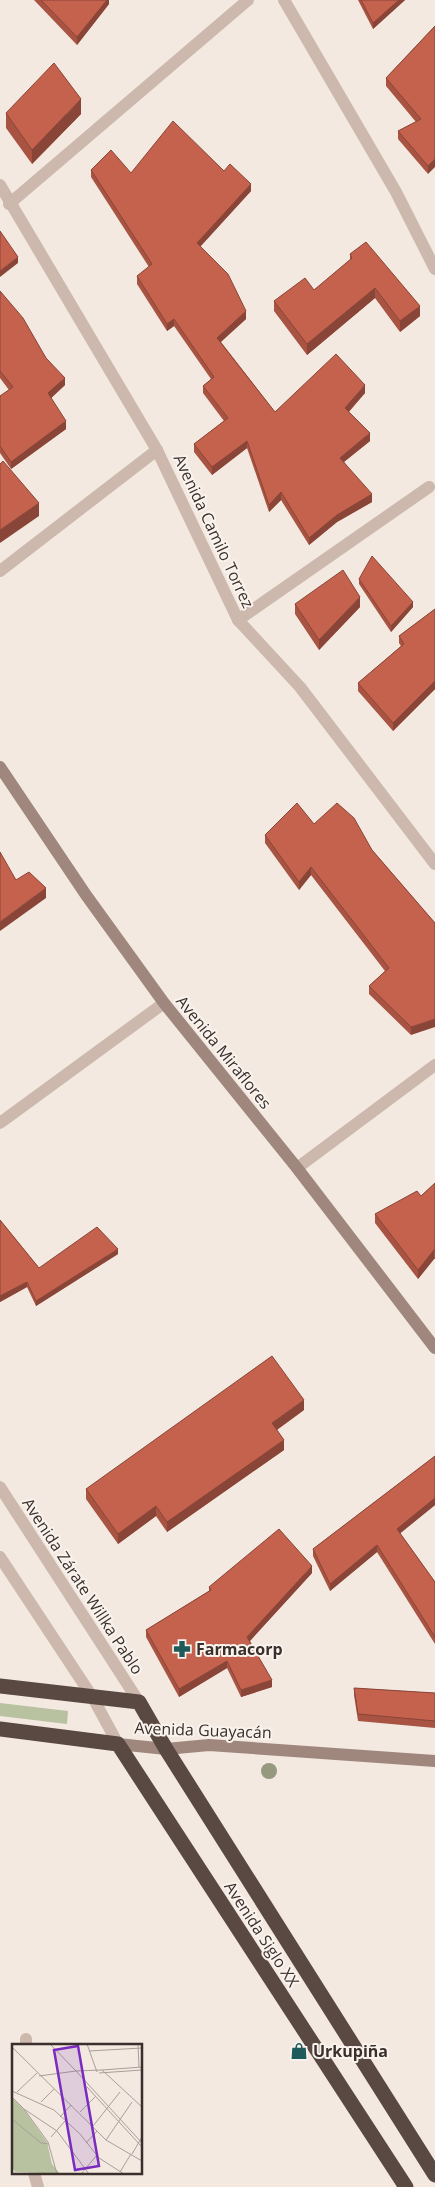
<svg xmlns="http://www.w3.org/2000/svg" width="435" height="2187" font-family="'Open Sans',sans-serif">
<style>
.green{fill:#b9c2a0}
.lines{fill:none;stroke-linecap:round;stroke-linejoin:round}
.lane{stroke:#ccb8ac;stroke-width:12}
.street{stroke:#ccb8ac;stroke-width:12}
.secondary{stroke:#9f877d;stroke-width:12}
.highway{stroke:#5a4842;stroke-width:15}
.tree{fill:#97997f}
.wall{fill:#a95443}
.shaded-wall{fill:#894537}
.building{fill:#c4624e;stroke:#894537}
.labels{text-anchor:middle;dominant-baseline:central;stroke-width:4;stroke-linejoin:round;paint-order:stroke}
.street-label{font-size:16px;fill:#3a2f2b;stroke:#faf3ed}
.poi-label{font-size:16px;font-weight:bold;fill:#3a2f2b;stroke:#faf3ed;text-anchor:start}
.inset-road{fill:none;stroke:#a99f98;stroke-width:1}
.view{fill:#7b2cbf;fill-opacity:0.15;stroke:#7b2cbf;stroke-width:2.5}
.inset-edge{fill:none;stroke:#3a2f2b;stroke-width:2.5}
</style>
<rect width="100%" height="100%" fill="#f3e9e1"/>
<!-- green -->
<polygon class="green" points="0,1703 68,1711 67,1724 0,1716"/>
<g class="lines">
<!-- lane -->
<g class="lane">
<polyline points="0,571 157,450"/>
<polyline points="238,620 429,487"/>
<polyline points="0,1123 164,1003"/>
</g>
<!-- street -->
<g class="street">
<polyline points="284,0 396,192 435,269"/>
<polyline points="0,185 157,450 238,620 300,687 435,864"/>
<polyline points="9,204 248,0"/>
<polyline points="297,1168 435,1065"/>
<polyline points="0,1487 139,1702"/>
<polyline points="0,1557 93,1698 118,1744"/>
<polyline points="26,2039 26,2046"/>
<polyline points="34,2173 38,2187"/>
</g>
<!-- secondary -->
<g class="secondary">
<polyline points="0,767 86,895 164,1003 297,1168 435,1348"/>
<polyline points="118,1744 166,1749 209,1745 435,1761"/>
</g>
<!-- highway -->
<g class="highway">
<polyline points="0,1686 139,1702 166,1749 435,2175"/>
<polyline points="0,1729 118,1744 406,2187"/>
</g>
</g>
<!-- trees -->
<circle class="tree" cx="269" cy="1771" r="8"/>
<!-- wall -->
<g class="wall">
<polygon points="34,0 109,0 109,4 77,45"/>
<polygon points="358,0 405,0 373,29"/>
<polygon points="435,26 428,174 398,139 398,131 416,122 386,86 386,78"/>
<polygon points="6,113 81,114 32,164 6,128"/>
<polygon points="91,170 131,173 224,171 251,191 200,247 246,319 221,342 275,412 365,393 349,412 370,441 344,462 372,502 337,522 309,545 281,500 269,512 247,448 212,475 194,452 194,444 224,421 203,393 203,386 211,379 174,326 167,331 137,284 137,276 149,267 91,177"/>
<polygon points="350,254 420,316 400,332 375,298 307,355 274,311 274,301 314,290 350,260"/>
<polygon points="0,291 65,385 51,398 66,429 11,469 0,453 0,396 9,390 0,378"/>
<polygon points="359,579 413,607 391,632 359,584"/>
<polygon points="295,604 360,607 319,650 295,614"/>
<polygon points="435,609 435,689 393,731 358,691 358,683 401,646 399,643 399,636"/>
<polygon points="314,824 372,850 435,923 411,1035 369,994 369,986 385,971 311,875 299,890 265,843 265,835"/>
<polygon points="435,1183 435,1259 434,1259 418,1279 375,1223 375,1214 421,1196"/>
<polygon points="0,1220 39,1268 118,1254 36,1306 27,1287 0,1302"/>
<polygon points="304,1410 277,1430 284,1450 167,1532 156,1516 118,1544 86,1499 86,1489"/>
<polygon points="435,1456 435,1505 400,1533 435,1582 435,1644 377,1552 330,1591 313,1556 313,1549"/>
<polygon points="312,1573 250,1641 272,1687 241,1697 227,1668 179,1697 146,1637 146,1630 209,1591 209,1587"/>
<polygon points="354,1688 435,1693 435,1728 358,1721 354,1695"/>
</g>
<!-- shaded-wall -->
<g class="shaded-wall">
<polygon points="107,0 109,0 109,4 77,45 77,37"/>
<polygon points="399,0 405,0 373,29 373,23"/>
<polygon points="81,99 81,114 32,164 32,150"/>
<polygon points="435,159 435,167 428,174 428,166"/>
<polygon points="251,184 251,191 197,250 197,243"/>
<polygon points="18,257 18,263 0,277 0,271"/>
<polygon points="375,288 375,298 307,355 307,344"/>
<polygon points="420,306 420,316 400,332 400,321"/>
<polygon points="246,311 246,319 217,345 217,338"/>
<polygon points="174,319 174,326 167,331 167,324"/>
<polygon points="65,378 65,385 48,401 48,393"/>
<polygon points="365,385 365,393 345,415 345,408"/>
<polygon points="66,421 66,429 11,469 11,462"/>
<polygon points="370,433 370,441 340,465 340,458"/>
<polygon points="247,441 247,448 212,475 212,467"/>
<polygon points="281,492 281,500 269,512 269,505"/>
<polygon points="372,494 372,502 337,522 309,545 309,538 337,515"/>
<polygon points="39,503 39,516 0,543 0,530"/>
<polygon points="360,597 360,607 319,650 319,640"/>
<polygon points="413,602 413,607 391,632 391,626"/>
<polygon points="435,681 435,689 393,731 393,723"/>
<polygon points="311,867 311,875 299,890 299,882"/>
<polygon points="46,888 46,898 0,931 0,922"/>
<polygon points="435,1019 435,1027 411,1035 411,1027"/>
<polygon points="118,1249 118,1254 36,1306 36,1301"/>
<polygon points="434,1250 434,1259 418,1279 418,1270"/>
<polygon points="27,1282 27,1287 0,1302 0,1296"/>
<polygon points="304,1400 304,1410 272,1433 272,1423"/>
<polygon points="284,1440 284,1450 167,1532 167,1522"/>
<polygon points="435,1498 435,1505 397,1536 397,1529"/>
<polygon points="156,1506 156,1516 118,1544 118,1534"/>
<polygon points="377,1545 377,1552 330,1591 330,1584"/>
<polygon points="312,1566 312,1573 247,1644 247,1637"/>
<polygon points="227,1661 227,1668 179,1697 179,1689"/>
<polygon points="272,1680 272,1687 241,1697 241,1690"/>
</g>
<!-- building -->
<g class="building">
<polygon points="41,0 107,0 77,37"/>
<polygon points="361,0 399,0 373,23"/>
<polygon points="435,26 435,159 428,166 398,131 421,119 386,78"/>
<polygon points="54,63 81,99 32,150 6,113"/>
<polygon points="173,121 224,171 230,164 251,184 197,243 228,274 246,311 217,338 275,412 336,354 365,385 345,408 370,433 340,458 372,494 337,515 309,538 281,492 269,505 247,441 212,467 194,444 228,418 203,386 214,377 174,319 167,324 137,276 152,264 91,170 111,150 131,173"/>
<polygon points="0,231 18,257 0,271"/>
<polygon points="366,242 420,306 400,321 375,288 307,344 274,301 305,278 314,290 352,258 350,254"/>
<polygon points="0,291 23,318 46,358 65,378 48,393 66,421 11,462 0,446 0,396 13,387 0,371"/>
<polygon points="3,461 39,503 0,530 0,464"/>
<polygon points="372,556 413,602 391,626 359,579"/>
<polygon points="343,570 360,597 319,640 295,604"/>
<polygon points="435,609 435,681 393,723 358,683 404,644 399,636"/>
<polygon points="297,803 314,824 337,803 354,818 372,850 435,923 435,1019 411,1027 369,986 389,968 311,867 299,882 265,835"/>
<polygon points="0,852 16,880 29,872 46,888 0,922"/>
<polygon points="435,1183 435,1251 434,1250 418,1270 375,1214 417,1191 421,1196"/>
<polygon points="0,1220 39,1268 97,1227 118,1249 36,1301 27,1282 0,1296"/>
<polygon points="272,1356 304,1400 272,1423 284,1440 167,1522 156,1506 118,1534 86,1489"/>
<polygon points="435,1456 435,1498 397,1529 435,1582 435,1637 377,1545 330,1584 313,1549"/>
<polygon points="279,1529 312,1566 247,1637 272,1680 241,1690 227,1661 179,1689 146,1630 211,1590 209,1587"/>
<polygon points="354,1688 435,1693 435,1721 358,1714"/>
</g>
<!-- icons -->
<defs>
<g id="pharmacy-bare" transform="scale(1.35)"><path d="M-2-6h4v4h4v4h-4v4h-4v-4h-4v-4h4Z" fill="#205b5b" stroke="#faf3ed" stroke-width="2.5" paint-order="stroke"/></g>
<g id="shop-bare" transform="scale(1.35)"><path d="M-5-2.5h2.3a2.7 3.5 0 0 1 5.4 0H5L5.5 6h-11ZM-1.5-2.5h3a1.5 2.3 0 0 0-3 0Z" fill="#205b5b" stroke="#faf3ed" stroke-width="2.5" paint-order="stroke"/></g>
</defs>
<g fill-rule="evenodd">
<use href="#pharmacy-bare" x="182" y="1649"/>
<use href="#shop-bare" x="299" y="2051"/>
</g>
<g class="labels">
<!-- street labels -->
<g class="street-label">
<text transform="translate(214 531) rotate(65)">Avenida Camilo Torrez</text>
<text transform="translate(224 1052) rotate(51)">Avenida Miraflores</text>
<text transform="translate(83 1586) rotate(57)">Avenida Zárate Willka Pablo</text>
<text transform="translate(203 1730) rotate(2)">Avenida Guayacán</text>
<text transform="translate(262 1934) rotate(57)">Avenida Siglo XX</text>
</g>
<!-- poi labels -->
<g class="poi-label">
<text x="196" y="1649">Farmacorp</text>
<text x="313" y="2051">Urkupiña</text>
</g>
</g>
<!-- overview -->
<g transform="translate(12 2044)">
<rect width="130" height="130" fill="#f3e9e1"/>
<path d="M0,54l11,10 24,34 5,22 8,10 -45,-2 -3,-5z" fill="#b9c2a0"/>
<path class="inset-road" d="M38,0l26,27 26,-1 40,37M75,0l10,28M126,0l1,23M0,3l94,93 36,21M77,7l53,-3M90,26l40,-3M87,29l43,-3M27,32l37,-5 66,72M75,43l55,60M0,47l42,19 26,24 19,24 25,16M5,48l20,-19M0,53l12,12 24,33 9,32M29,58l13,-13M12,65l33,22 32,43M68,68l16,-16M48,73l11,-12M0,75l29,24 8,1M81,82l27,-34M39,93l14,-16M94,96l26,-38M74,99l11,-12M120,110l10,-17M108,128l11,-18M69,130l16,-19"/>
<path class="view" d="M66,2l21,120 -24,4 -21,-120z"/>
<rect width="130" height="130" class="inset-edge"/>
</g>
</svg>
